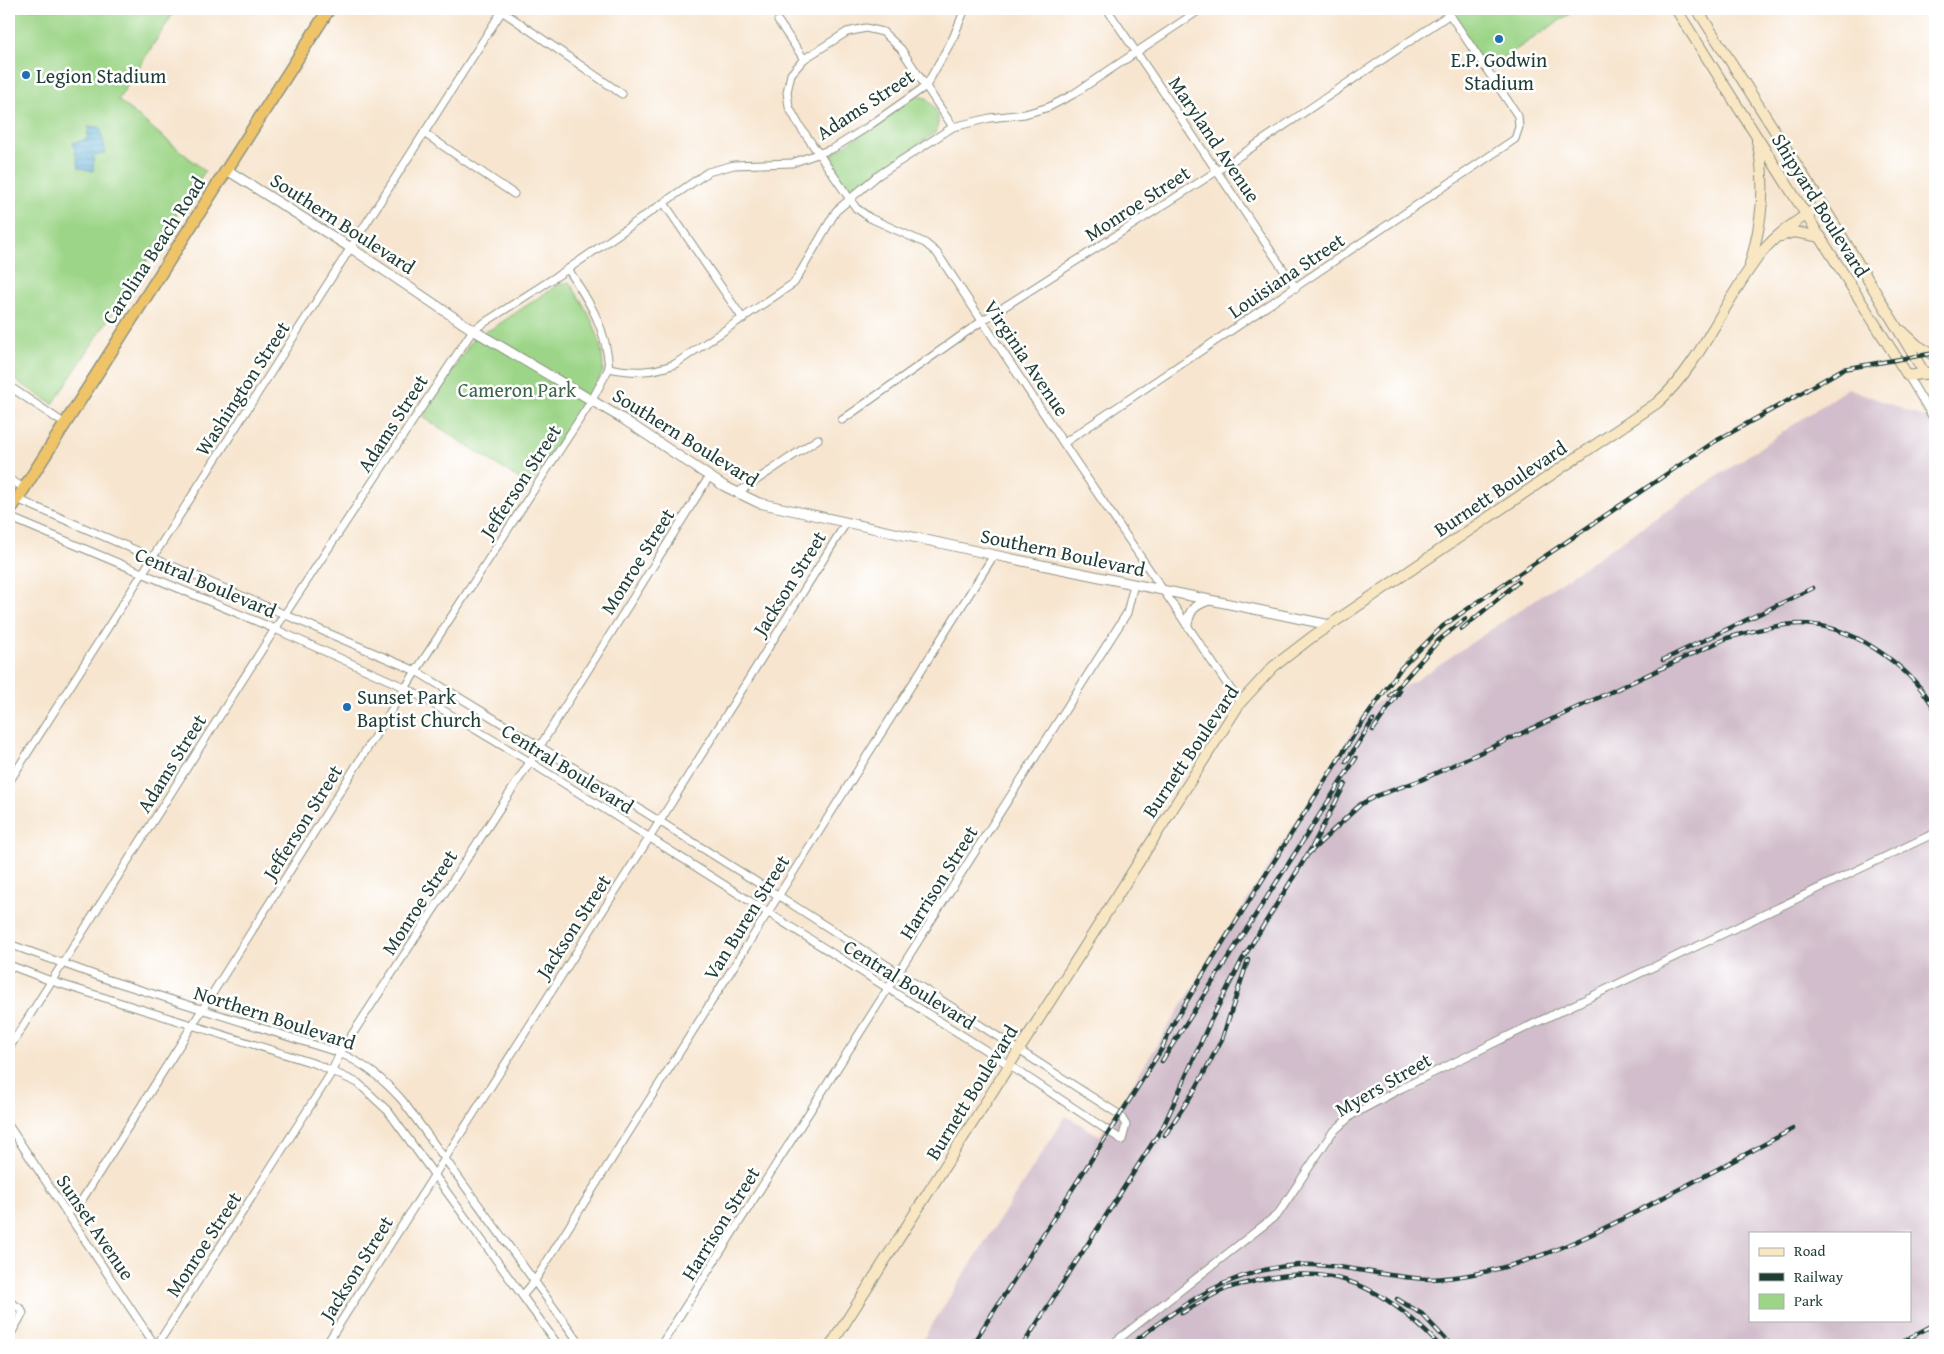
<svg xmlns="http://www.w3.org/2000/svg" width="1944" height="1354" font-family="'Gentium Book Plus',serif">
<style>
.industrial{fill:#d1bdcb;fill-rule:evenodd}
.green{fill:#9dd588;stroke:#5e895e}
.water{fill:url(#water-rules);stroke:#3c7584}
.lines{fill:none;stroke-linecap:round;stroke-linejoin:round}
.minor-casing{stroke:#8b9182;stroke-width:9}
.tertiary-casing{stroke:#8b9182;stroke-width:11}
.secondary-casing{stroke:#8b9182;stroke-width:12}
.trunk-casing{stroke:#8b9182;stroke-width:14}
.minor{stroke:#fff;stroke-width:7}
.tertiary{stroke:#fff;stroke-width:9}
.secondary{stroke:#f9e7c3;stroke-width:10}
.trunk{stroke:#efc469;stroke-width:11}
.rail-casing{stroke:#1f3d34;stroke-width:4.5}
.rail{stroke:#fff;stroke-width:2.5;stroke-dasharray:8;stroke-linecap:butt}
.poi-dot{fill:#1f6fb2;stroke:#fff;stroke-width:2}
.labels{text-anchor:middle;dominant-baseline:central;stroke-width:5;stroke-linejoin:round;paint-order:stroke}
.poi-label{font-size:20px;fill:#1f3d34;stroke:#fff;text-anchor:start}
.street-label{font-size:20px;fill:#1f3d34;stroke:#fff}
.park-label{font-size:20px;fill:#3e6349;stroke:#fff}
</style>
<defs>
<pattern id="water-rules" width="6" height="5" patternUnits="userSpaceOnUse" patternTransform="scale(1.25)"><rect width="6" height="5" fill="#59add5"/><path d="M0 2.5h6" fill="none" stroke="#498eae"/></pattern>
</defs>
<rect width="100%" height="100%" fill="#fff"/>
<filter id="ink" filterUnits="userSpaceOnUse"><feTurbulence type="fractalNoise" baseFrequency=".02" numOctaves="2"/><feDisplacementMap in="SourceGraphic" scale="10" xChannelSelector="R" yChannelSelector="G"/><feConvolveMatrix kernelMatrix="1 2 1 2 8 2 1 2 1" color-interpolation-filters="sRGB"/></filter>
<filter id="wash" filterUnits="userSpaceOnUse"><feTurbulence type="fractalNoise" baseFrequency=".0096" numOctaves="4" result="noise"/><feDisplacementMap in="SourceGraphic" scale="20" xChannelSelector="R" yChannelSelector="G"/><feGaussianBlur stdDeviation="1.12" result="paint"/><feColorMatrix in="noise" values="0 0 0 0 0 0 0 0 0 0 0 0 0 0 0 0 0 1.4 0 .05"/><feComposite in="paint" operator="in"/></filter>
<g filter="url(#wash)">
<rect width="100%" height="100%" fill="#f7e5cf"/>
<!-- industrial -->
<path class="industrial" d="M1848,388l80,31 7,-4v922l-14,8h-1002l147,-229 34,20 268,-429 50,-28zM1750,1233h160v87h-160z"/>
<!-- green -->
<g class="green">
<polygon points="9,9 176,9 118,100 205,171 53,404 9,376"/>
<polygon points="1446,9 1577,9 1487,69"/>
<path d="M916,96l11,2c10,13 15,19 8,35l-78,54 -13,-1 -14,-19 3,-13z"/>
<path d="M569,282c20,31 34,52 34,90l-73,114 -107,-69 51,-80 19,-9 63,-42z"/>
</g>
<!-- water -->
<polygon class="water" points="89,126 100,127 106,153 94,156 93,171 79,168 73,143 87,139"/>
</g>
<g filter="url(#ink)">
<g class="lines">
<!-- minor casing -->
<g class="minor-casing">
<g id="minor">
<polyline points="499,9 622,94"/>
<polyline points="1107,9 1296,288"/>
<polyline points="778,21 804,59"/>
<polyline points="953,127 901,49 883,32 866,28 847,32 804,59 791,74 787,92 789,107 799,125 856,208 870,218 925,243 937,253 1076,462 1240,703"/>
<polyline points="424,133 514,194"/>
<polyline points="664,203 743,319"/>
<path d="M568,269c22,34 38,58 41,99"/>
<path d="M609,368c24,5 42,5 66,-4l119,-81 42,-72 41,-35 76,-49 37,-9 35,-4 24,-7 23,-12 129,-86"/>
<polyline points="1908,376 1935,421"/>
<polyline points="9,386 65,424"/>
<polyline points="842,420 982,321 1217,171 1450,14"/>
<polyline points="1064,443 1515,139 1519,127 1518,116 1446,9"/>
<polyline points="9,479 24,488"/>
<polyline points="737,493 818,439"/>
<polyline points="9,517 275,629 406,688 530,762 1009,1065 1122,1140 1126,1125 1120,1115 779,896 539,746 416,671 17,499"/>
<polyline points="9,782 502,11"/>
<path d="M9,944l97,35 234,74c26,12 43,26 62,47l179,245"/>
<polyline points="9,965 51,981 316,1064 358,1083 388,1111 558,1345"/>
<polyline points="9,1048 275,629 473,330 568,269 708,172 734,165 792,163 834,148 866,128 926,86 953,38 965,9"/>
<polyline points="9,1126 155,1345"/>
<polyline points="66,1213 80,1203 416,671 592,400 609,368"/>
<polyline points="523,1295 534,1282 994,555"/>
<polyline points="9,1301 21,1309 23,1313 9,1337"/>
<polyline points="157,1345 330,1075 340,1053 530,762 709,477"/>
<polyline points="326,1345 660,821 846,523"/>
<polyline points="661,1345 1127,613 1134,584"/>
<polyline points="1111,1345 1278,1214 1332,1133 1352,1115 1402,1088 1504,1038 1935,833"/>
</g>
</g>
<!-- tertiary casing -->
<g class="tertiary-casing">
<g id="tertiary">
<polyline points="227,170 351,248 473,330 623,419 724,486 759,503 994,555 1330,625"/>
<path d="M1187,624c3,-15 8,-19 22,-24"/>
</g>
</g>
<!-- secondary casing -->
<g class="secondary-casing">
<g id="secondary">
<polyline points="1676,9 1908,376 1935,372"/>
<polyline points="1697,9 1835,225 1925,374"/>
<polyline points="1781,236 1794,232 1821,237"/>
<path d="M1750,264c12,-41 17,-81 7,-123"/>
<polyline points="1902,331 1917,345 1935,356"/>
<path d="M831,1345l409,-642 33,-36 39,-30 345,-234c46,-41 67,-104 105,-151 16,-20 38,-33 60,-47"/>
</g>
</g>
<!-- trunk casing -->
<g class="trunk-casing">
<polyline id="trunk" points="9,512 329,9"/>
</g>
<!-- minor -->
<use href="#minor" class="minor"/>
<!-- tertiary -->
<use href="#tertiary" class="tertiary"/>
<!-- secondary -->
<use href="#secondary" class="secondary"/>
<!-- trunk -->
<use href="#trunk" class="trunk"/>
<!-- rail casing -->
<g class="rail-casing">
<g id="rail">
<polyline points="1777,407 1843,369 1935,353"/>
<polyline points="1462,629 1518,582"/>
<polyline points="1663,660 1813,588"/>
<polyline points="1390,696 1439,640 1465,619"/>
<polyline points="1373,730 1400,691"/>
<polyline points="1346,762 1373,720"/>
<path d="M1308,854l53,-50 15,-8 45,-16 306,-142c27,-7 58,-17 87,-13 45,5 100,45 121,85"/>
<polyline points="1162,1061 1356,758"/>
<polyline points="1165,1135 1196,1088 1222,1039 1248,960"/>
<polyline points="1397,1299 1422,1314 1451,1345"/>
<path d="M1182,1313c14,-8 29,-18 44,-24 9,-4 20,-5 29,-8 79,-20 130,7 184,64"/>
<polyline points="972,1345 1120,1115 1161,1050 1173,1024 1211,961 1357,730 1401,668 1443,626 1495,590 1714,442 1782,404"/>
<polyline points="1023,1345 1164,1125 1210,1022 1242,960 1311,849 1345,784"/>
<path d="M1130,1345c51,-40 100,-76 168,-80 39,-2 78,10 116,13 26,3 50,-2 75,-7 64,-15 120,-44 177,-75 43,-22 85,-45 127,-67"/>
<polyline points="1896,1345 1935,1324"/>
</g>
</g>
<!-- rail -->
<use href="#rail" class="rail"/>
</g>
</g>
<!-- markers -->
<g class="poi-dot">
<circle cx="1499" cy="39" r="5"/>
<circle cx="26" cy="75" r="5"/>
<circle cx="347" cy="707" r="5"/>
</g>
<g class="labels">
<!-- poi labels -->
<g class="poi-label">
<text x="1499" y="59" text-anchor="middle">E.P. Godwin<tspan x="1499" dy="23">Stadium</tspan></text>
<text x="36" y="75">Legion Stadium</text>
<text x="357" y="696">Sunset Park<tspan x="357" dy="23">Baptist Church</tspan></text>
</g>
<!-- street labels -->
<g class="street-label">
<text transform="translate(865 104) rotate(-33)">Adams Street</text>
<text transform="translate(1215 139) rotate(56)">Maryland Avenue</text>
<text transform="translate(1137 203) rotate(-33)">Monroe Street</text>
<text transform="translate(1821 205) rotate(58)">Shipyard Boulevard</text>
<text transform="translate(343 223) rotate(33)">Southern Boulevard</text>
<text transform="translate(153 250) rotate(-57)">Carolina Beach Road</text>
<text transform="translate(1286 275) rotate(-34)">Louisiana Street</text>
<text transform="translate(1027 358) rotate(56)">Virginia Avenue</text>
<text transform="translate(242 388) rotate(-57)">Washington Street</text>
<text transform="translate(392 423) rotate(-57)">Adams Street</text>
<text transform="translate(686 437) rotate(32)">Southern Boulevard</text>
<text transform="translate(520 481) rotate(-57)">Jefferson Street</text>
<text transform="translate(1500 488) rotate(-34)">Burnett Boulevard</text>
<text transform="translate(1063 552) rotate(12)">Southern Boulevard</text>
<text transform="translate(637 561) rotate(-58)">Monroe Street</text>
<text transform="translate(206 582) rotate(23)">Central Boulevard</text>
<text transform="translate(789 583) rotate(-58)">Jackson Street</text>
<text transform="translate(1190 751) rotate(-56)">Burnett Boulevard</text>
<text transform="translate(171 763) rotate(-58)">Adams Street</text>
<text transform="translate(568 768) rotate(32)">Central Boulevard</text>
<text transform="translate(302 822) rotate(-58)">Jefferson Street</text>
<text transform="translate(938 882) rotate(-58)">Harrison Street</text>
<text transform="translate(419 902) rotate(-57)">Monroe Street</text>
<text transform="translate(746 917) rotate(-58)">Van Buren Street</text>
<text transform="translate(573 926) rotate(-57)">Jackson Street</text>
<text transform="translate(910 984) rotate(32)">Central Boulevard</text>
<text transform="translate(275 1017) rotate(18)">Northern Boulevard</text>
<text transform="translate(1383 1084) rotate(-30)">Myers Street</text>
<text transform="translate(971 1092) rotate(-58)">Burnett Boulevard</text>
<text transform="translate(720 1223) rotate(-58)">Harrison Street</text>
<text transform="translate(96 1227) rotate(56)">Sunset Avenue</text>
<text transform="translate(203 1244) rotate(-57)">Monroe Street</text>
<text transform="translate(356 1268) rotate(-58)">Jackson Street</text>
</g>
<!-- park labels -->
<g class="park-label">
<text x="517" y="389">Cameron Park</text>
</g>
</g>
<!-- margin -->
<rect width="1944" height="1354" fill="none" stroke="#fff" stroke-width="30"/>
<!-- legend -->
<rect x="1749" y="1232" width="162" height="90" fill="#ffffff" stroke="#a5b1ae"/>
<rect x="1759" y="1248" width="25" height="8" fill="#f9e7c3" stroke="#a5b1ae"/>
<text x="1794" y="1256" font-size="15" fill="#1f3d34">Road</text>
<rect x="1759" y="1273" width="25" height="8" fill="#1f3d34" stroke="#a5b1ae"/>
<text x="1794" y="1282" font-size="15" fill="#1f3d34">Railway</text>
<rect x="1759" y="1294" width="25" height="15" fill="#9dd588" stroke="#a5b1ae"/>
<text x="1794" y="1306" font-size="15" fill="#1f3d34">Park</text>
</svg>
